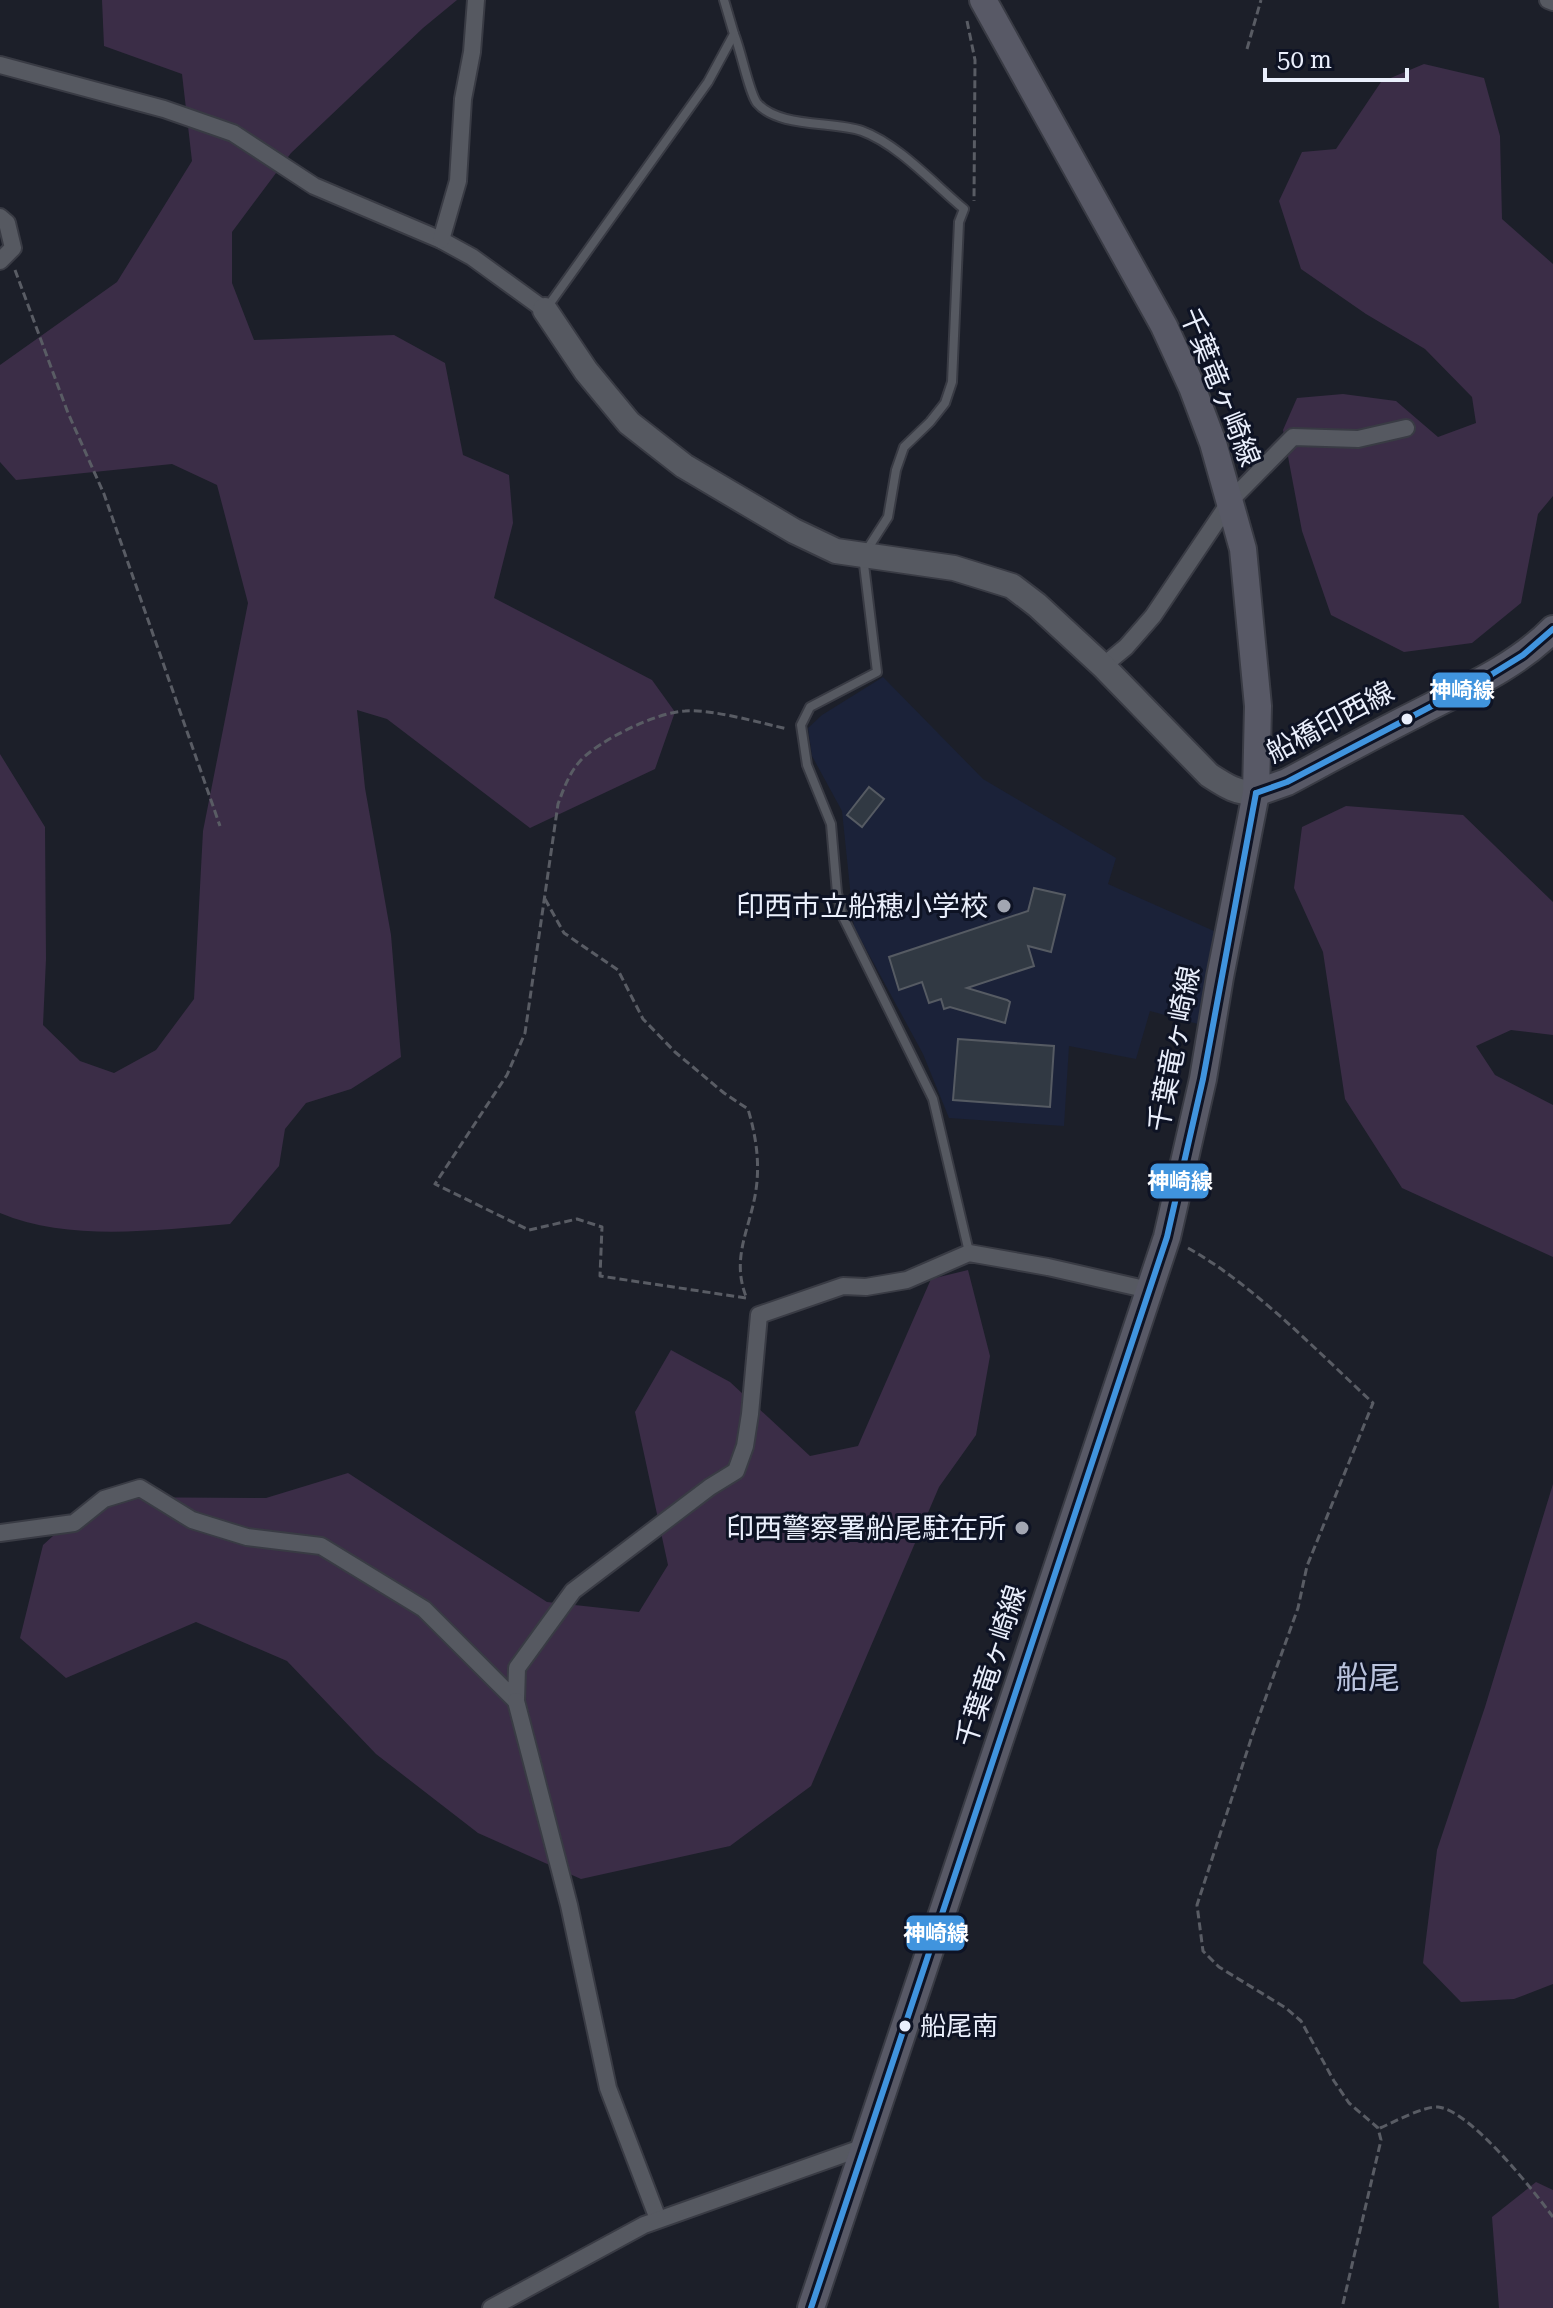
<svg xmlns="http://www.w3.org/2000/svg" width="1553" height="2308" font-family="'Roboto Serif','Noto Sans JP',serif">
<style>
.built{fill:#1b2239}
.green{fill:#3b2d47}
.building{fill:#313943;stroke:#565b63;stroke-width:2}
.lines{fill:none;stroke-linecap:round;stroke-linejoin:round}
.lane-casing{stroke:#393b44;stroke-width:12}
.street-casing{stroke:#393b44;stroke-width:20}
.secondary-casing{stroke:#393b44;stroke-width:28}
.primary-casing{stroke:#393b44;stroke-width:30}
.path{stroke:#595c64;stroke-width:3;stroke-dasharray:8 4;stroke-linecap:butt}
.lane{stroke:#565961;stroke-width:8}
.street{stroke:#565961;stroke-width:16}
.secondary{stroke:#565961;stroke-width:24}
.primary{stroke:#585966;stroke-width:26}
.bus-1-casing{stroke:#0e1324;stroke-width:12}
.bus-1{stroke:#4094de;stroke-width:6}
.bus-dot{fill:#eaeffc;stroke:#0e1324;stroke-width:3}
.poi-dot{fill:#a2a6b2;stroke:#0e1324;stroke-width:3}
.labels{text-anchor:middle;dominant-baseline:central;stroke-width:6;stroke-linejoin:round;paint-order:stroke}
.bus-label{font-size:26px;fill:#eaeffc;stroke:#0e1324;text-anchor:start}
.street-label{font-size:28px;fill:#eaeffc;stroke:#0e1324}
.poi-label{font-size:28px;fill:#eaeffc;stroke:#0e1324;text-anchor:end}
.quarter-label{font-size:32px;fill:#bac3dd;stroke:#0e1324}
.line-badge{stroke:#0e1324;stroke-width:3}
.badge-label{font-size:22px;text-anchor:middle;font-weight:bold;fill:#fff}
</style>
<rect width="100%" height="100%" fill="#1c1f29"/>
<!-- built -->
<polygon class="built" points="883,677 983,779 1116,858 1108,884 1214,931 1198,1024 1150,1011 1136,1059 1069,1046 1064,1126 949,1118 923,1054 854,927 842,811 812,756 808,728 822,715"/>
<!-- green -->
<g class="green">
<path d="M102,0h355l-34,28 -132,125 -59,79v51l22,57 140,-5 51,28 18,92 46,20 4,48 -19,75 158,82 23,32 -20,57 -125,59 -143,-109 -30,-9 8,78 26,147 10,122 -50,32 -45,14 -21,26 -6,37 -49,58c-73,6 -161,18 -230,-11v-459l45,73 1,132 -3,66 37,36 34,12 42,-23 38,-51 9,-168 45,-228 -31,-118 -45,-21 -156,16 -16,-18v-97l117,-83 75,-121 -10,-87 -78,-28z"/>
<polygon points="1424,64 1484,78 1500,136 1502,219 1553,264 1553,496 1538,514 1521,603 1472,643 1404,652 1331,615 1302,531 1283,430 1297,398 1343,394 1396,401 1438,437 1476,423 1472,397 1425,349 1366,314 1301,269 1279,201 1302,152 1336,149 1381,82"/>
<polygon points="1346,806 1463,815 1553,902 1553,1035 1511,1030 1476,1046 1495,1075 1553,1105 1553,1257 1402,1188 1345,1099 1323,952 1294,888 1302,827"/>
<polygon points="968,1270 990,1356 976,1435 939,1487 811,1786 730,1846 581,1879 478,1833 376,1754 287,1661 196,1622 66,1678 20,1638 43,1545 96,1497 266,1498 348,1473 547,1602 639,1612 668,1565 635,1412 671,1350 730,1382 810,1456 858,1446 931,1279"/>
<polygon points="1553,1484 1553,1984 1514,1999 1461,2002 1423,1963 1437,1850 1485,1707"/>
<polygon points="1536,2182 1553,2190 1553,2308 1499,2308 1492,2217"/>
</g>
<!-- building -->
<g class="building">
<polygon points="869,787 884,799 862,827 847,815"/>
<polygon points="1034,888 1065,895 1051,952 1028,946 1034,966 967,988 1007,1000 1010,1002 1005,1023 950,1007 944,1009 941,999 929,1003 922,982 899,990 889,957 1028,911"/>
<polygon points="958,1039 1054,1046 1050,1107 953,1100"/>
</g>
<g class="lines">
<!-- lane casing -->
<g class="lane-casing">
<g id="lane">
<path d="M734,34c7,16 15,59 23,69 21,25 76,18 105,28 36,13 73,54 102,78l-5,13 -7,160 -7,21 -15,19 -26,25 -8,23 -8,47 -25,39 14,116 -67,35 -9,18 6,40 24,59 6,69 6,24 90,182 36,153"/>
<polyline points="546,309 708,82 734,34 724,0"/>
</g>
</g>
<!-- street casing -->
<g class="street-casing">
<g id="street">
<polyline points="1548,0 1553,2"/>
<polyline points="0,65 164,109 233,133 314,186 441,240 472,257 545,310"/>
<polyline points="0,217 7,223 13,248 0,261"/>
<polyline points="441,240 458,181 463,99 472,52 476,0"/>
<polyline points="1103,666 1126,647 1153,616 1231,500 1293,437 1358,439 1406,428"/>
<polyline points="0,1533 74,1523 104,1499 140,1488 192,1520 247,1537 321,1546 424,1609 516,1701 517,1668 573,1591 710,1487 736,1471 745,1446 750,1414 759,1315 843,1286 866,1287 907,1280 969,1253 1048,1267 1149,1290"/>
<polyline points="516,1701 569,1905 608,2088 658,2219"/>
<polyline points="491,2308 644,2225 864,2147"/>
</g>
</g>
<!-- secondary casing -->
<g class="secondary-casing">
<path id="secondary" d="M545,310l41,61 43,52 55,43 110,65 42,20 118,17 58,18 25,19 66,61 106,109c17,11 27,18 47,18"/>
</g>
<!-- primary casing -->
<g class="primary-casing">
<g id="primary">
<path d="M1256,793l31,-11c43,-23 87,-47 131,-69 46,-24 98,-46 135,-84"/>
<polyline points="811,2308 1167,1237 1203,1079 1220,977 1256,793 1258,706 1243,549 1213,443 1192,387 1164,326 983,0"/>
</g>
</g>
<!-- path -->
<g class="path">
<polyline points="967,21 975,60 974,201"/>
<polyline points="1247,49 1261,0"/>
<polyline points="15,270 68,413 104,494 220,826"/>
<path d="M545,899l19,34 54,37 25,49 32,33 49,41 24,16c8,27 12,53 8,81 -6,40 -26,68 -9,109"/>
<path d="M1188,1248c66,37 129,103 185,155l-66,163 -9,42 -45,125 -56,172 6,46 16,16 67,41 15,13 33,60 15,22 29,25 3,12 -39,168"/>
<path d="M746,1298l-146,-22 2,-49 -25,-8 -48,11 -94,-46 72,-109 18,-42 33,-229c6,-16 11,-31 23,-44 19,-20 76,-48 104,-49 28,-2 75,12 103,18"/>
<path d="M1380,2128c14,-6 44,-22 58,-21 32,3 96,84 115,110"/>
</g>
<!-- lane -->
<use href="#lane" class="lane"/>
<!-- street -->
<use href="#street" class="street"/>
<!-- secondary -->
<use href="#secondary" class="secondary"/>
<!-- primary -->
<use href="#primary" class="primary"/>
<!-- bus-1 casing -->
<g class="bus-1-casing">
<g id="bus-1">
<polyline points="1256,793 1287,782 1489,676 1523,655 1553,629"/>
<polyline points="811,2308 1167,1237 1203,1079 1256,793"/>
</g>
</g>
<!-- bus-1 -->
<use href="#bus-1" class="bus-1"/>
</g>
<!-- markers -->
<g class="bus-dot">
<circle cx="1407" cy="719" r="7"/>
<circle cx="905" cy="2026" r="7"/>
</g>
<g class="poi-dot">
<circle cx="1004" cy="906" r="8"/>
<circle cx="1022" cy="1528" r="8"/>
</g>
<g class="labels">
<!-- bus labels -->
<g class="bus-label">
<text x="920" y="2026">船尾南</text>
</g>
<!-- street labels -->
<g class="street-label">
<text transform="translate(1220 387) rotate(68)">千葉竜ヶ崎線</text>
<text transform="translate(1330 722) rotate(-28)">船橋印西線</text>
<text transform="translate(1174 1049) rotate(-79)">千葉竜ヶ崎線</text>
<text transform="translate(991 1666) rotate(-72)">千葉竜ヶ崎線</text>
</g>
<!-- poi labels -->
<g class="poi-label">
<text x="988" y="906">印西市立船穂小学校</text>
<text x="1006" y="1528">印西警察署船尾駐在所</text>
</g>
<!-- quarter labels -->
<g class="quarter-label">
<text x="1368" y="1678">船尾</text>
</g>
</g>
<g class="line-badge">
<rect x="1431" y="671" width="61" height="38" rx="8" fill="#4094de"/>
<rect x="1149" y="1162" width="61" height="38" rx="8" fill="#4094de"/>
<rect x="905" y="1914" width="61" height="38" rx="8" fill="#4094de"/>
</g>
<g class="badge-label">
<text x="1462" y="698">神崎線</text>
<text x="1180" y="1189">神崎線</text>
<text x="936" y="1941">神崎線</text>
</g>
<!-- scale -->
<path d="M1265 68v12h142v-12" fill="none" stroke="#eaeffc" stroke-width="4"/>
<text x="1277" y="68" font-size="24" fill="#eaeffc" stroke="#0e1324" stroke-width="6" paint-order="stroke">50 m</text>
</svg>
